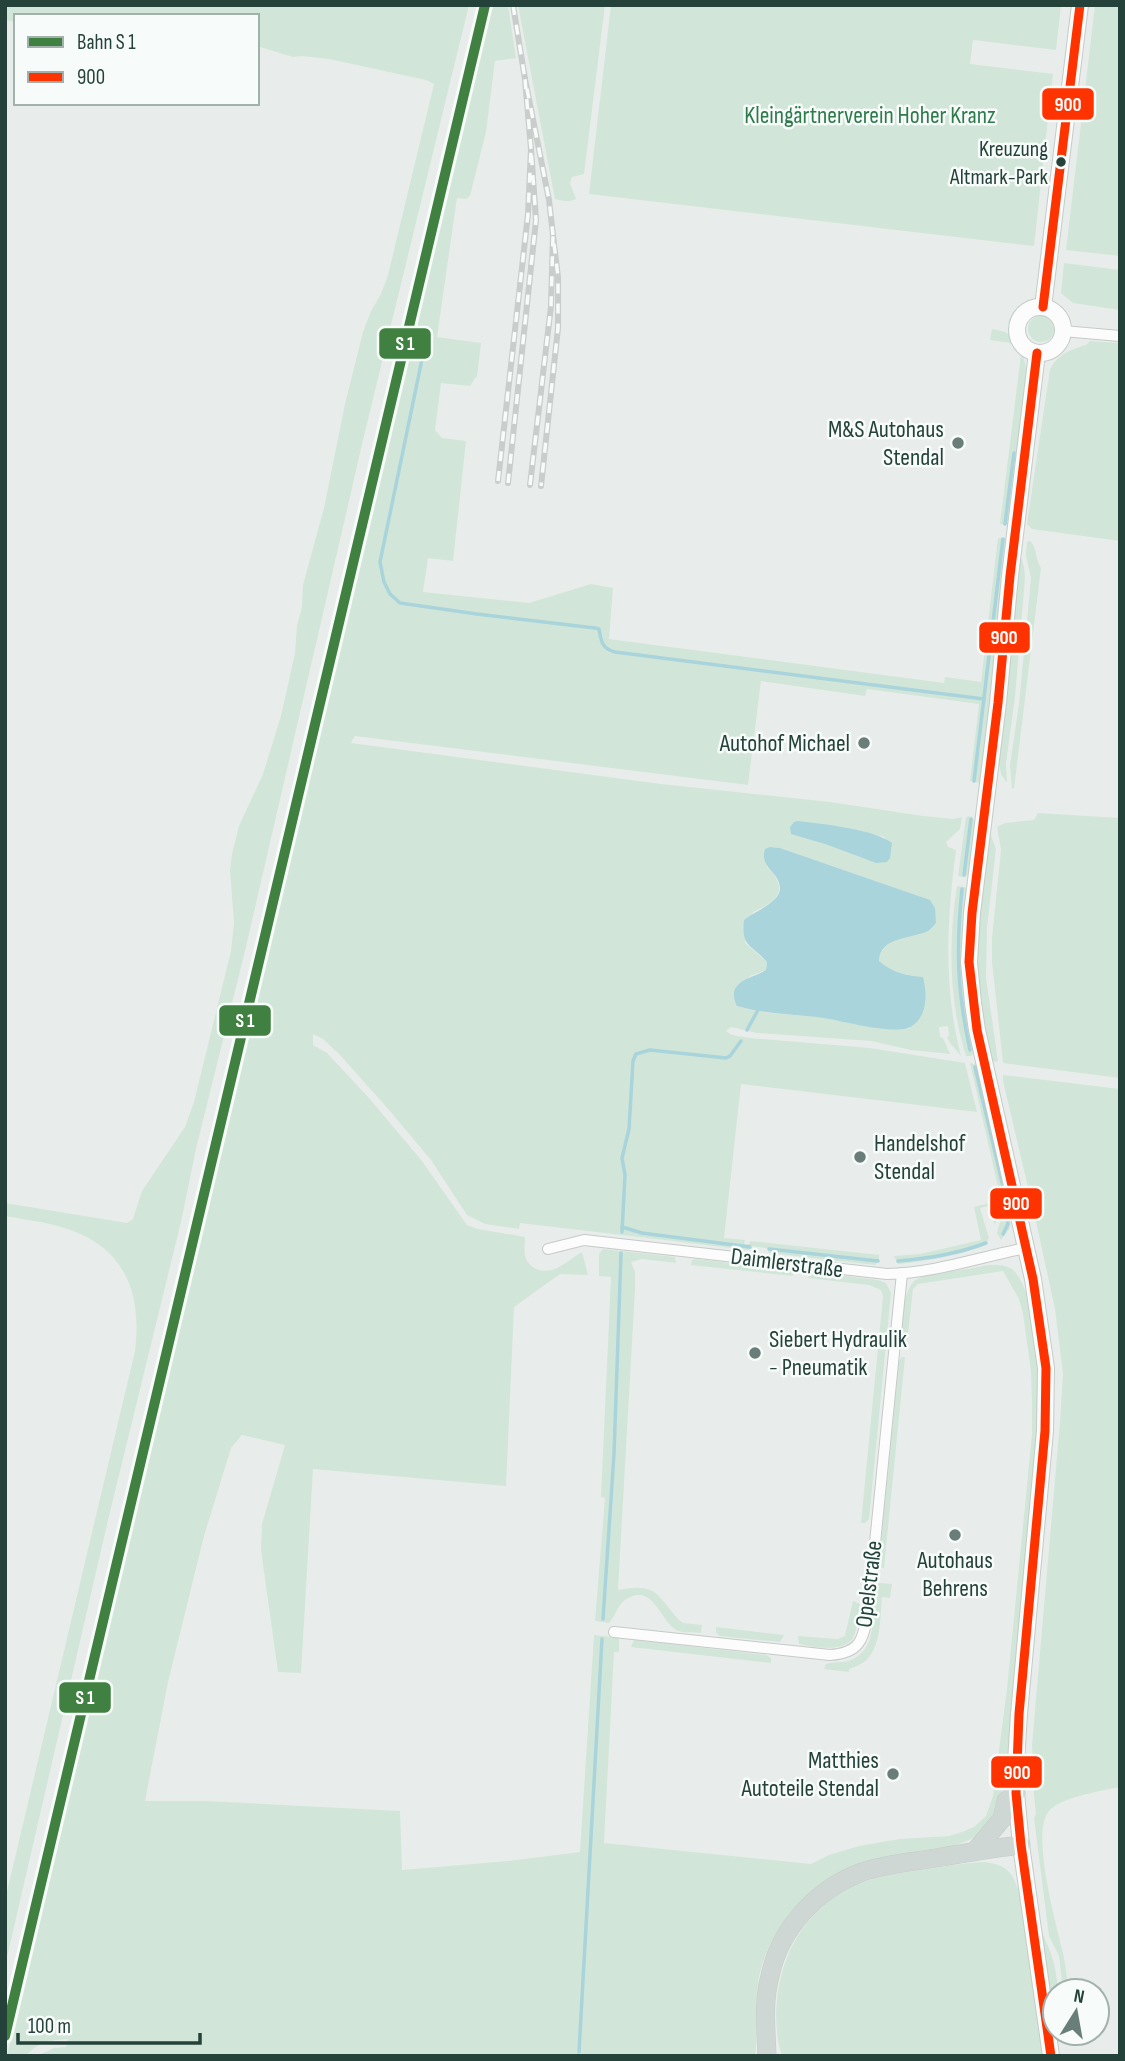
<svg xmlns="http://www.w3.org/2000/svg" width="1125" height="2061" font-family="'Sofia Sans Condensed',sans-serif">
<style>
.green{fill:#d1e6d8;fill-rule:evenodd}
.water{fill:#a9d4db}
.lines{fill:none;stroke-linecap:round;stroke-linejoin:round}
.stream{stroke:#a9d4db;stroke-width:3.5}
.street-casing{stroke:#c5cac8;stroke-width:12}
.secondary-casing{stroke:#c3cbc8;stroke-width:18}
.primary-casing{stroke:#c3ccc9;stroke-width:19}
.street{stroke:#fcfcfc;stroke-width:10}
.secondary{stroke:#fcfcfc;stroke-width:16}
.primary{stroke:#cfd7d5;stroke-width:18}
.rail-casing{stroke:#c9cdcc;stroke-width:6}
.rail{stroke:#f7fbf9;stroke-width:3.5;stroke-dasharray:10;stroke-linecap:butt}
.bus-1-casing{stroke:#f7fbf9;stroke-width:14}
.bus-1{stroke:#f30;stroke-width:9}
.rail-1-casing{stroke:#f7fbf9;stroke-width:16}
.rail-1{stroke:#408040;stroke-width:10}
.bus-dot{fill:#24423a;stroke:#f7fbf9;stroke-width:2.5}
.poi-dot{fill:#697e78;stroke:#f7fbf9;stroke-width:2.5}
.labels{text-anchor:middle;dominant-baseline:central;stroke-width:5;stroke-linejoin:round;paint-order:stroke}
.bus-label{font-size:22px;fill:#24423a;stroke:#f7fbf9;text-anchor:end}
.park-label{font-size:24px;fill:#2d7a4b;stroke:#f7fbf9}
.poi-label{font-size:24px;fill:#24423a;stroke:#f7fbf9;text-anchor:end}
.street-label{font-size:24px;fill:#24423a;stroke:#f7fbf9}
.line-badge{stroke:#f7fbf9;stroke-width:2.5}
.badge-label{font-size:19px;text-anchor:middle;font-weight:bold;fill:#fff}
</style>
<rect width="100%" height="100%" fill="#e8edeb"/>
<!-- green -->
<g class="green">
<path d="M5,5h464l-105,431 -119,515 -49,198 -15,73 -72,294 -104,450v-66l130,-549c8,-65 -15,-110 -81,-126 -16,-4 -33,-6 -49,-9v-13l122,20 6,-4 9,-28 43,-64 9,-25 37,-151 3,-28 -4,-53 2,-16 7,-28 24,-52 18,-58 14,-63 2,-27 5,-19 1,-22 21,-77 21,-104 18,-72 8,-21 10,-17 7,-19 46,-191 -8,-4 -97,-21 -27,-3 -9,1 -36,-11v-30h-241v6l-11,-2z"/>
<path d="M491,5h17l8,53 -21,3 -9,71 -16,64 -4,3 -9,-1 -20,139 44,6 -4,34 -2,1 -5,8 -29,-3 -6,47 7,8 24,3 -13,120 -25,-3 -5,34 106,11 62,-19 22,4 -4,51 335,44 1,-6 36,5 17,-144 9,1 1,6 -28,238 -10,-2 9,-77 -112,-15 -2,7 -104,-15 -13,104 -393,-49 -4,7 310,41 169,18 93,14 30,3 9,-2 -2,12 -14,13 2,5 8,3c-9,69 -13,137 5,206l-11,-13 -3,-6 2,-1 -1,-10 -9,1 1,10 3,1 7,16 -39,-4 -40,-9 -114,-8 -26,-6 -5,4 6,4 18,3 120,10 95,15 12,49 -236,-28 -17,154 21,2 -1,4h5l1,-3 129,14v6l-4,4 -106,-12 -2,-5 -16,-2 -2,4 -229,-27 -1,6 -34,-5 -18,-9 -36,-55 -42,-50 -49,-55 -17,-16 -10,-5v11l14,8 42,45 53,63 45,64 11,4 47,8c0,6 -1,12 0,18 3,15 20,19 32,13 9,-4 16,-11 25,-16l6,23 -28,-1 -46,33 -8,179 -193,-17 -12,204 -23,-1 -17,-122 1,-26 23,-79 -43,-10 -11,13 -27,88 -36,146 -23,119h60l195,10 2,59 106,-9 72,-9 14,-217 25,3v14h-5l-10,191 207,21 18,-9 30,-9 41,-7 49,-3 13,-4 12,-5 12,-11 7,-20 14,-107 25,-255v-30l-1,-33 -8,-57 -4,-15 -16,-28 -85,13 -5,5 -6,54 -4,-2c-3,-18 -1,-46 11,-60 14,-9 36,-9 53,-12 13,-2 30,-8 43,-1 25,14 29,101 31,129l-32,358c-2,10 -5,21 -6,31 -2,9 -1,19 -5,27 -19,45 -104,37 -145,53 -43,17 -77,56 -91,99 -9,30 -3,60 -7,91h-718l17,-8 12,-1 2,-8c-18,1 -30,3 -42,17h-19l339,-1448 63,-252zM798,821l59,10 28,6 -9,26 -51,-19zM770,847l10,1 149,52 6,8 -6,22c-18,5 -49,9 -50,31l7,7 25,8 -1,52c-32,3 -60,-7 -92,-11 -27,-3 -54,-2 -81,-11l13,-30 16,-6 1,-8 -22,-19 8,-31c25,-11 37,-22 14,-45z"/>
<path d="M518,5h87l-21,169 -12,3 -2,6 6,16c-8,4 -13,2 -21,0z"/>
<polygon points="611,5 1061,5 1056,50 973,40 970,64 1053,74 1034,246 589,194"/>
<polygon points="1095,5 1120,5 1120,256 1066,250"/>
<polygon points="1064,263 1120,270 1120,310 1073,303 1061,293"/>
<circle cx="1041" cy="329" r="13"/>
<path d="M992,329c5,1 12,2 16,5 10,8 17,23 18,35l-17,156 -9,-1 21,-170 -11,-11 -20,-3z"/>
<path d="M1090,341l30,2v198l-81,-11 -7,-1 -5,-5 23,-155c8,-15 20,-19 36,-24z"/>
<path d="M1030,541c7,6 5,18 11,27l-27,221 -2,-1 -2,-23 9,-61 12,-126 -5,-22 1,-14z"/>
<polygon points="1019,550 1024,567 1025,577 1015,697 1006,763 1007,783 1001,774 999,763"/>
<polygon points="1038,813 1120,818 1120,1078 1003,1063 992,962 992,938 1001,850 997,827 1005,823 1034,820"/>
<polygon points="969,816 973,818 975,822 969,874 964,877 958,876 966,817"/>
<polygon points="990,833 996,849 987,928 986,978 998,1061 995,1062 988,1057 983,1030 975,963 980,902"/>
<path d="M957,886l8,1 3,4 7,161 -4,4h-5c-17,-53 -18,-115 -9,-170z"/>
<polygon points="970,1063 978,1065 1011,1215 1010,1228 1001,1240 997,1233 1003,1212 1001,1200"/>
<path d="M1003,1075l117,14v698c-19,4 -59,10 -71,24 -19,22 8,115 14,142 3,13 4,26 5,38h-5l-4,-35 -10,-20 -15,-118 2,-4 -2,-19 -2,-50 28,-323 3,-48 -8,-65 -20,-92 -32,-136z"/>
<path d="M997,1201l2,10 -4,14 -7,-19 -8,2 9,30 -4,7c-28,11 -56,16 -87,19l-4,-8 26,-2 61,-14 -7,-33z"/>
<path d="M603,1249l72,8 1,6 -34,-4 -11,3 4,10v17l-17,301c39,-7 37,3 61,30l4,3 19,2 -1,8c-7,-1 -17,0 -23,-2 -18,-8 -24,-50 -53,-31 -8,6 -10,17 -16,23l-14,-2 10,-123 -4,-1 10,-220 -12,-1v-22z"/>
<polygon points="695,1259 793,1270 793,1276 691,1265 692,1260"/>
<polygon points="813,1272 878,1280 886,1283 891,1293 869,1519 865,1523 861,1523 883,1296 881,1290 869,1285 808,1278"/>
<polygon points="902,1357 905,1357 884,1568 881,1568 879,1564 899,1361"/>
<path d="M879,1583l13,1 -2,14 -8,-1c-2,20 0,51 -18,65 -4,3 -10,5 -15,7v3l-25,-3 2,-5c8,-3 18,0 27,-5 32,-16 11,-59 26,-76z"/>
<path d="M853,1601l7,3c-2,10 -2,25 -7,34 -9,15 -41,9 -54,6l-1,-8 40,3 7,-3z"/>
<polygon points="716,1627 784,1635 780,1642 719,1636 716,1632"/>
<polygon points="634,1640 766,1655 771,1658 771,1663 631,1647"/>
<path d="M984,1862c25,3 29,11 36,34l25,160h-263c-9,-28 -7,-63 2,-90 13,-41 46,-75 88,-87 15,-5 32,-6 48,-9 21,-3 42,-7 64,-8z"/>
<path d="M1042,1932c10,22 14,33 16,59h-3v37z"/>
</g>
<!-- water -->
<g class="water">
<path d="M798,821c24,3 76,8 94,22l-2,15 -3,4 -11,1 -51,-19 -34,-10 -1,-7 4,-5z"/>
<path d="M770,847l10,1 150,52 5,8 1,15c-1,1 -6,7 -8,8 -16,8 -48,5 -49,30 12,11 29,15 44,16 4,16 5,38 -11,49 -15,11 -75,-7 -95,-9 -27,-3 -53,-3 -80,-11 -12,-25 14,-27 29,-36l1,-8c-16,-18 -26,-15 -23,-42 9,-8 37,-18 36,-32 0,-16 -21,-20 -15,-39z"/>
</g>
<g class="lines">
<!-- stream -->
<g class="stream">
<path d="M426,340l-46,222 4,20 6,12 10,9 77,11 118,14 4,1c2,12 3,20 16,23l369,47"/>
<polyline points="1005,524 1014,453"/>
<polyline points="974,781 1003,539"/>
<polyline points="964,875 971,819"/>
<path d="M962,889c-6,59 -5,102 8,161"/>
<polyline points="747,1030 758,1010"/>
<polyline points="975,1067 1006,1199 1008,1224 1003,1234"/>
<polyline points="622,1227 642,1233 750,1247"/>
<polyline points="622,1232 625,1175 622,1158 629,1129 633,1061 636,1054 650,1050 726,1058 730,1056 741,1041"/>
<polyline points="769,1249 878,1261"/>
<path d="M898,1261c31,-3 59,-7 88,-18"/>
<polyline points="603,1619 614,1454 621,1253"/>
<polyline points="579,2052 602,1639"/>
</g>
<!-- street casing -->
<g class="street-casing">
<g id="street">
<polyline points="1063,331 1120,336"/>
<path d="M548,1249l36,-9 303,34c48,-1 93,-17 139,-26"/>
<path d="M614,1632l216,23c30,-2 33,-15 38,-42l34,-340"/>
</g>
</g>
<!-- secondary casing -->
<g class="secondary-casing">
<g id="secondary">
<circle cx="1040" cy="330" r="23"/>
<polyline points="1043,307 1080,5"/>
<polyline points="1037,353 1010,576 998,703 972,913 969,962 973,1003 977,1030 1033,1279 1046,1368 1045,1431 1019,1714 1016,1762 1016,1793 1021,1845 1051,2056"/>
</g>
</g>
<!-- primary casing -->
<g class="primary-casing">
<g id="primary">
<polyline points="975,1851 1002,1819 1006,1801 1016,1793"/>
<path d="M767,2056c-1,-27 -4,-54 3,-80 10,-48 47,-87 92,-104 24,-8 50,-10 74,-14 28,-5 56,-10 85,-13"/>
</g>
</g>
<!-- street -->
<use href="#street" class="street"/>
<!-- secondary -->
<use href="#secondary" class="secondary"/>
<!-- primary -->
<use href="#primary" class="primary"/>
<!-- rail casing -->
<g class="rail-casing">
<g id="rail">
<polyline points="513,5 525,79"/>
<polyline points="531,149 525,79 549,200 553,235"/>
<polyline points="498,481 528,214 531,149 536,220 508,483"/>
<polyline points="530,485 551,306 553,235 558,277 558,328 541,486"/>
</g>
</g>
<!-- rail -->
<use href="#rail" class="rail"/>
<!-- bus-1 casing -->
<g class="bus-1-casing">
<g id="bus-1">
<polyline points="1043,307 1080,5"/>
<polyline points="1037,353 1010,576 998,703 972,913 969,962 977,1030 1033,1279 1046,1368 1045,1431 1019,1714 1016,1793 1021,1845 1051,2056"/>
</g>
</g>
<!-- bus-1 -->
<use href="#bus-1" class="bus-1"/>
<!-- rail-1 casing -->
<g class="rail-1-casing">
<polyline id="rail-1" points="5,2036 485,5"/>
</g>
<!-- rail-1 -->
<use href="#rail-1" class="rail-1"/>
</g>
<!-- markers -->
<circle class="bus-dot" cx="1061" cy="162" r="6"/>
<g class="poi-dot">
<circle cx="958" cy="443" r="7"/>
<circle cx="864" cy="743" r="7"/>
<circle cx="860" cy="1157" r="7"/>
<circle cx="755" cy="1353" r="7"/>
<circle cx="955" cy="1535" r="7"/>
<circle cx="893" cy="1774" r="7"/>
</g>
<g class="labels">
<!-- bus labels -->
<g class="bus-label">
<text x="1048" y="149">Kreuzung<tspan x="1048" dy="28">Altmark-Park</tspan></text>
</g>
<!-- park labels -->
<g class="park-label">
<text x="870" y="115">Kleingärtnerverein Hoher Kranz</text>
</g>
<!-- poi labels -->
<g class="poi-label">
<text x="944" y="429">M&amp;S Autohaus<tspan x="944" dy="28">Stendal</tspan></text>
<text x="850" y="743">Autohof Michael</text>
<text x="874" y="1143" text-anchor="start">Handelshof<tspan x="874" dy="28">Stendal</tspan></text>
<text x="769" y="1339" text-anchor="start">Siebert Hydraulik<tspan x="769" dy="28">- Pneumatik</tspan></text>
<text x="955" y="1560" text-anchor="middle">Autohaus<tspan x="955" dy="28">Behrens</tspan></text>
<text x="879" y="1760">Matthies<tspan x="879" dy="28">Autoteile Stendal</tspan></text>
</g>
<!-- street labels -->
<g class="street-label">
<text transform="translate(787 1263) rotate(7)">Daimlerstraße</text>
<text transform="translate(869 1584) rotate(-83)">Opelstraße</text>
</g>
</g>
<g class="line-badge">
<rect x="1041" y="87" width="54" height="34" rx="7" fill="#f30"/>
<rect x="378" y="327" width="54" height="33" rx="7" fill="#408040"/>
<rect x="978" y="621" width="53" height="33" rx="7" fill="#f30"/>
<rect x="218" y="1004" width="54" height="33" rx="7" fill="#408040"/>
<rect x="989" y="1187" width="54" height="33" rx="7" fill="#f30"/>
<rect x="58" y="1681" width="54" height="33" rx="7" fill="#408040"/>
<rect x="990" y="1755" width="53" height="34" rx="7" fill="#f30"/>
</g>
<g class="badge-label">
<text x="1068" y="111">900</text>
<text x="405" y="350">S 1</text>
<text x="1004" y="644">900</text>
<text x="245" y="1027">S 1</text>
<text x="1016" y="1210">900</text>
<text x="85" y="1704">S 1</text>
<text x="1017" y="1779">900</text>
</g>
<!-- border -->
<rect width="1125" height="2061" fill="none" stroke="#24423a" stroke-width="14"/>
<!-- legend -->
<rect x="14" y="14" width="245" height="91" fill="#f7fbf9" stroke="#a3b1ad" stroke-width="2"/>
<rect x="28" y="37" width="35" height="10" fill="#408040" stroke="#a3b1ad" stroke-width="2"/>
<text x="77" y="49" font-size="21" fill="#24423a">Bahn S 1</text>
<rect x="28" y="72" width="35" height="10" fill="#ff3300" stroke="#a3b1ad" stroke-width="2"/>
<text x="77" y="84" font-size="21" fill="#24423a">900</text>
<!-- north arrow -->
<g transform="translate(1076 2012) rotate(11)"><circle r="33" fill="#f7fbf9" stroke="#a3b1ad" stroke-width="2"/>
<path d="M0-5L12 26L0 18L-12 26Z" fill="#697e78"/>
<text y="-10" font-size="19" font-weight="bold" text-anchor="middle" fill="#24423a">N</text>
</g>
<!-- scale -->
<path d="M18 2033v10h182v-10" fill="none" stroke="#24423a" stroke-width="3.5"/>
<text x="28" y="2033" font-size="21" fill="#24423a" stroke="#f7fbf9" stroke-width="5" paint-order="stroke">100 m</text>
</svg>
